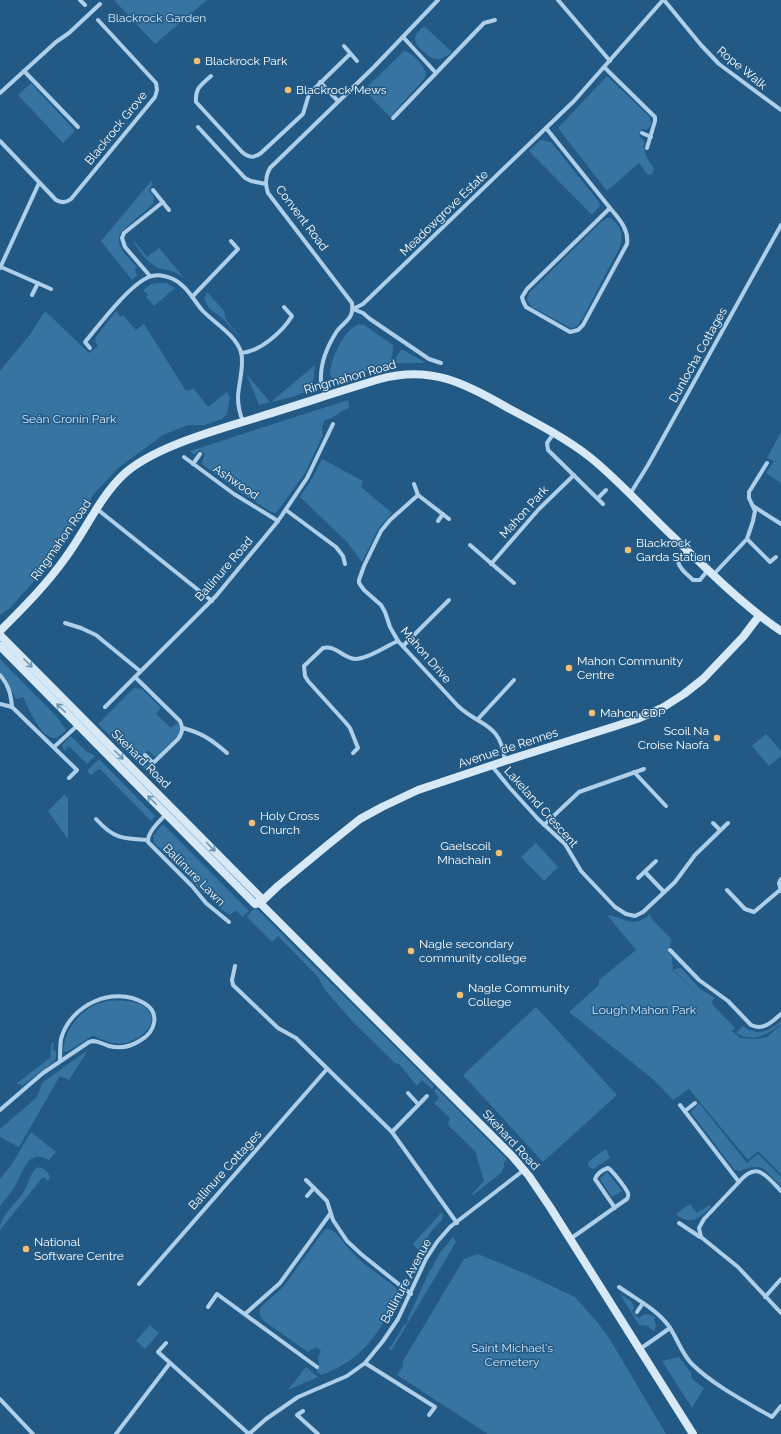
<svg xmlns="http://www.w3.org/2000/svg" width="781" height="1434" font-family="Raleway,sans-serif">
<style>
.green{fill:#3774a2}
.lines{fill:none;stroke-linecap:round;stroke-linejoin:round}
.street{stroke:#adcfe9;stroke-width:4}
.secondary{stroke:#d7e9f7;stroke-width:8}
.oneway{stroke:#6b93b3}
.poi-dot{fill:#f4be70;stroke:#235a85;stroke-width:1.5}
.labels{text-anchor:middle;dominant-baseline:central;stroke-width:3;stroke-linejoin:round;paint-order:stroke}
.park-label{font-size:12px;fill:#d1e6f7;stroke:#235a85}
.poi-label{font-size:12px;fill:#fff;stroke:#235a85;text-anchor:start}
.street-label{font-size:12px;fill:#fff;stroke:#235a85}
</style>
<rect width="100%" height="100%" fill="#235a85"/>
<!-- green -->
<g class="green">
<polygon points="114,0 207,0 155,44"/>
<path d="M424,26l28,26c-11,9 -17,10 -28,0 -4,-3 -8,-7 -9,-12l1,-6z"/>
<path d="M404,51c6,0 20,14 21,20 1,3 0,4 0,7l-35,39 -26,-27z"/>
<path d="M607,76l43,41 1,6 -1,4 -4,3 -4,-1 -3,7 6,6 -2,6h2c-1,8 5,14 9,20l-2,6 -4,1 -9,-12 -32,28 -49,-63z"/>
<polygon points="31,83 75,131 63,143 18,95"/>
<polygon points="540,140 551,142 599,202 600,206 592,215 529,151"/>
<path d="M151,181l2,3 -3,3 1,1 -2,2 5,7 -1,7 -31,27c-10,13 6,26 15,36l-2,2 2,7 -5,4 -31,-39z"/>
<path d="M607,218h4c11,10 13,17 8,31l-37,70c-3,4 -5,9 -11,9l-39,-21 -5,-7 2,-7 72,-71z"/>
<path d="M135,242l12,15 12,-9 25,30c-10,-8 -15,-7 -26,-10 -10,-4 -18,-17 -24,-25z"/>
<polygon points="159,283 166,283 175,288 154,306 146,297 148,295 143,290 151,284"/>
<polygon points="207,292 224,311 226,320 244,342 224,320 209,308 204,299"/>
<polygon points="45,311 89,353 98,346 95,341 96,337 116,311 121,317 123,315 136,330 144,324 186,391 194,389 208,407 227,392 230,397 227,414 222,419 205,425 188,425 163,435 118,468 94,494 68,532 57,552 35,580 10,608 0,615 0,371 29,336"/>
<path d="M359,324l5,1 29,20c0,4 0,15 -4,18 -3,3 -50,17 -55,17l-4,-5c1,-17 13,-44 29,-51z"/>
<polygon points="401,350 403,350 426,363 396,363 396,357"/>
<path d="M315,365c-1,7 -1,16 -4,22 -5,8 -31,13 -40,15z"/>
<polygon points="247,375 270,402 259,405"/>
<path d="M348,400l1,8c-10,3 -13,10 -24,12l-3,6 1,9 -18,38 -29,40 -5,-1 -31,-20 -37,-27 -1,-2 3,-9 -5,-4 -6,5 -4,-4z"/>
<polygon points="781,432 781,483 766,473 774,461 767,458"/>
<polygon points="322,459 363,481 361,485 362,488 392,513 378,529 362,562 347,542 300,497 313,477"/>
<path d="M0,659l57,58 9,13 -9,8c-16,3 -28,-30 -34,-41l-7,2 -10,-20 -6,-6z"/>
<polygon points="134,688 142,689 161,708 156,714 171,728 177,723 180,728 178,735 157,756 154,756 148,750 142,756 147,763 144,769 98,724"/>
<polygon points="766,734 781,751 781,756 769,766 752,746"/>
<polygon points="71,736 86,751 95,756 87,764 69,746 64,751 62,745"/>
<polygon points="99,759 155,816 151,821 101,770 98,769 91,775 87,771"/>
<polygon points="64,795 68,798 68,839 48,811"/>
<polygon points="163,824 249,911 242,917 236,910 230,915 218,907 217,905 221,900 210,890 205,894 203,893 180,868 180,866 184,862 173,851 168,856 154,843 153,836"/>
<polygon points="536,843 558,867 544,881 521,857"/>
<polygon points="255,907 434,1086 432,1089 422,1080 417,1086 399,1064 395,1063 352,1021 325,990 318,977 278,936 272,942 247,917"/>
<path d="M650,914l1,4 21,22 -4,12 4,5 1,13 33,34 -32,-34 1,-1 6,-1 19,21 15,9 -4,5 24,25 -3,3 8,7 17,1 10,-2 14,-12v149l-23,-23 -10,9 -59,-71 -16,11 -19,-20 -85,-68 30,-27v-5l37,-30 -29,-35c18,3 27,14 43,-1z"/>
<path d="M108,1001c12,-1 33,-1 41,10 10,16 -12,29 -24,32 -7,1 -15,0 -21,-3 -5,-1 -7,-4 -12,-4l-25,16 -4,-1c2,-24 21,-46 45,-50z"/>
<polygon points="536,1007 617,1095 543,1162 463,1075"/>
<path d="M781,1021v3c-13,11 -28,19 -45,9l7,-7c14,11 27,5 38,-5z"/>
<polygon points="52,1042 54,1043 53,1050 56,1051 56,1059 53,1062 22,1086 20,1084 18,1085 17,1083 50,1058"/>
<path d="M88,1050l-19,30 -9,-4 -41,71 -19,-10v-8l36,-31c4,-5 3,-11 7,-16z"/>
<polygon points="436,1088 507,1159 504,1162 504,1167 501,1173 473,1195 472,1194 484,1181 475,1151 448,1125 450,1118 434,1103 439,1098 434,1091"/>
<path d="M699,1103l48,60 11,-9 23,23v9l-17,-17c-9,-4 -16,-1 -25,2l-5,-2 -42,-55 -1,-2z"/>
<path d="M31,1132l25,20 -7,8c-22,-12 -25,12 -34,26 -4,7 -10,13 -15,20v-27l12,-15z"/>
<polygon points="606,1149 610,1158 593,1169 588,1166 589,1161"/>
<path d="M36,1168c7,-2 13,4 14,10l-2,3 -5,-4 -43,53c0,-15 15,-25 23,-37 5,-8 7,-19 13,-25z"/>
<polygon points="607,1172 622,1191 612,1197 600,1179"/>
<path d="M690,1204l7,9 13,-8 1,2c-11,10 -21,20 -35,7z"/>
<polygon points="442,1212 443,1216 442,1220 432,1230 419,1251 413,1244"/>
<path d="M326,1229c10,-1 17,14 23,20 13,15 31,26 46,38l3,4 1,5c-22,38 -34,63 -78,79l-5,-5 3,-4 -1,-9 3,-6 -5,-4 -8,5 -44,-31c-4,-4 -6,-8 -3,-14l23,-21 38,-53z"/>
<path d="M453,1237l3,5 -63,106 -2,2 -3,-2 4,-3 12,-20 3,-1 1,-6 22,-48c5,-3 3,-9 8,-12l1,-4z"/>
<polygon points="478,1254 526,1274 575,1297 598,1323 609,1338 666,1434 488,1434 397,1375 403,1366 403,1361 464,1259"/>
<path d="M620,1294l12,8 2,6 -2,4 7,6c6,-5 10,-5 17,0l-2,1 2,7 -2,6 -6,-6 -9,-1z"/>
<polygon points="150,1325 159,1333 145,1349 136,1341"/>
<polygon points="679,1357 691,1373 692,1379 704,1388 692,1408 662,1361"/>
<polygon points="306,1367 318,1377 288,1390"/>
</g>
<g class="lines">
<!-- street -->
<g class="street">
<polyline points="80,0 85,5"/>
<polyline points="558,0 610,61"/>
<polyline points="664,0 701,45 719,64 781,110"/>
<polyline points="403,37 436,73"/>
<polyline points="344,46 357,61"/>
<polyline points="604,67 655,117 655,121 647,148"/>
<polyline points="24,71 78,127"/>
<path d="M211,76c-10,9 -16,12 -15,26l46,50c7,6 12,6 19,1l42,-39 6,-20 41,-40"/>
<polyline points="320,82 338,101"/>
<polyline points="0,93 56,42 69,33 100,4"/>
<polyline points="393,118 484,23 495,20"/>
<polyline points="198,127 245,178 251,181 266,184"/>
<polyline points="546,128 610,208"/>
<polyline points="642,133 651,137"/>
<path d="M0,141l56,59c5,3 10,3 15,-1l84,-102 2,-7 -1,-7 -58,-63"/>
<polyline points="153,190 169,210"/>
<path d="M610,208c9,11 19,21 17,36l-44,81 -5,5 -8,2 -44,-25 -3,-6 -1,-4 5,-8z"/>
<polyline points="1,267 51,289"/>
<polyline points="0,268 39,183"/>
<polyline points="150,276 125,247 122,238 124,233 163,202"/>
<polyline points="32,295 38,283"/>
<polyline points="192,297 238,249 231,241"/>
<polyline points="353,309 363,304 574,101 663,0"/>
<polyline points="353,309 363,313 370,319 429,359 441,363"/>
<path d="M90,348l-5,-6c15,-18 44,-57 64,-65 7,-3 17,-1 24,2 13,6 20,20 29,31 12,13 33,24 39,42 4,14 -3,32 -3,46 0,8 2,16 5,24"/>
<path d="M241,353c19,-1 42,-22 51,-37l-8,-9"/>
<path d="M326,396c-2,-5 -4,-10 -5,-15 -1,-17 7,-36 16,-50 9,-11 17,-12 15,-28l-84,-110c-3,-9 -3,-16 2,-25l104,-101 64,-67"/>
<polyline points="554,433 547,443 548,450 603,504"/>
<polyline points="184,457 234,494 278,521"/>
<polyline points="193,464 200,454"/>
<polyline points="414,484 418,495"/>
<polyline points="630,494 648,465 781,225"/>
<polyline points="598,498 606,490"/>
<polyline points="753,506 781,524"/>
<polyline points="97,509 212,601"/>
<polyline points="286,510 336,547 343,556 345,564"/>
<path d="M449,519l-31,-24 -28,25 -9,11 -17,35 -5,14v3l5,7 17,15 4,7 5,15 8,14 60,65c24,22 42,16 47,55"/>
<polyline points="438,521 443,514"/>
<polyline points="747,539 770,562 776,557"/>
<polyline points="470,545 514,583"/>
<path d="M688,551l-10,10c1,8 10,14 15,19h7l8,-10"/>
<polyline points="491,564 539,509 574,475"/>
<polyline points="713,575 747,539 753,521 755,511 749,498 749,492 767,463"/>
<polyline points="65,623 81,628 96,635 140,671"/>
<polyline points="403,646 449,600"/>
<path d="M0,675c9,10 11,20 12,32"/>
<path d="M135,677l45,44c3,7 3,11 -2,18l-31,30"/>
<polyline points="0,704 12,707 77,770 69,778"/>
<polyline points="105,707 216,596 278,521 307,478 333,424"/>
<polyline points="478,719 514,680"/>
<path d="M183,728c19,5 29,12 44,25"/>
<polyline points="54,747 78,725"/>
<path d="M353,753l5,-5 -8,-20 -4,-5 -38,-42 -3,-5 -1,-10 19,-18c13,-3 20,10 32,11 13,0 31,-13 43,-18"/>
<polyline points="145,755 153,763"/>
<polyline points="492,766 509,787 538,819 565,844 581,871 615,907 626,914 635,916 643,912 675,882 695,855 728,823"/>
<polyline points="634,772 666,806"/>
<path d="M166,814c-6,7 -19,18 -18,28l44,44 14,17 23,19"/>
<path d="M96,819c18,20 27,20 52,21"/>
<polyline points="713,823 720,830"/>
<polyline points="544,825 579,792 644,769"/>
<polyline points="645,872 664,892"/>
<polyline points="638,878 656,861"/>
<polyline points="727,890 745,909 754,912 780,890"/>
<polyline points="781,891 779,883 781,879"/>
<path d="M670,950l29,30 29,21 23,24c12,6 21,-3 30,-11"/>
<polyline points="235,966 232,980 233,985 278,1028 296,1038 392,1132 457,1223"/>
<polyline points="408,1093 418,1104"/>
<polyline points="680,1105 739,1182 704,1219 699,1228 701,1237 738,1267 781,1313"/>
<path d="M0,1110l43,-37 46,-31c7,-3 13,2 20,4 11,3 23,0 32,-6 14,-8 20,-27 3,-37 -31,-18 -74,2 -83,36 -1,7 -1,15 -1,22"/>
<polyline points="685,1111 695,1103"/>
<polyline points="392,1132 427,1096"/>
<polyline points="306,1180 327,1201 333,1220 347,1241 361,1254 411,1294"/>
<path d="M739,1182c18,-22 27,-6 42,9"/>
<polyline points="307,1196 314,1188"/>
<polyline points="679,1223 700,1237"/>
<path d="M570,1239c19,-13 38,-27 57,-40 1,-3 2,-3 1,-6 -3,-6 -15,-22 -20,-25 -6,2 -11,6 -13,11l20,29"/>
<polyline points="139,1284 327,1069"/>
<path d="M619,1287c17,12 37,22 49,38 9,12 13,28 24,39 21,21 54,38 80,53l9,-11"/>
<polyline points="765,1297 781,1279"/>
<polyline points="208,1307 217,1294 317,1367"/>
<polyline points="637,1312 643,1303"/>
<polyline points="245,1314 280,1283 330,1214"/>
<polyline points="166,1343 158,1352 249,1434"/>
<polyline points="640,1349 670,1328"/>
<polyline points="365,1363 435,1407 429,1415"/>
<polyline points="0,1399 33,1434"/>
<polyline points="303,1411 297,1415 318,1434"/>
<polyline points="116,1434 170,1363"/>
<polyline points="249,1434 266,1419 298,1397 347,1376 365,1363 383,1341 398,1319 426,1259 437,1242 450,1227 524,1170"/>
</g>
<!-- secondary -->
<g class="secondary">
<path d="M0,631c24,-24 47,-47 66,-74 20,-27 33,-59 57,-82 31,-29 98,-46 139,-59 39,-12 78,-25 118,-37 50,-14 85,4 128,29 28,15 58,30 83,50 22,18 41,38 61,58 19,19 38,37 57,55 23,22 45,42 72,60"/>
<polyline points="0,635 260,897 260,903"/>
<polyline points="0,646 255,904 260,903 512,1156 529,1176 550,1207 693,1434"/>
<polyline points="260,903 278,886 330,843 360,819 382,807 418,790 505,761 616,726 637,719 662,708 684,694 703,679 743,637 759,616"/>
</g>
</g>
<!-- one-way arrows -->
<defs><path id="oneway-shaft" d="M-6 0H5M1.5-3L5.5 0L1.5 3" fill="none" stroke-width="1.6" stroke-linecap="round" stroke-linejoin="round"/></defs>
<g class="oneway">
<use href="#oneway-shaft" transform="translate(28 663) rotate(45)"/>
<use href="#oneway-shaft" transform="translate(61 708) rotate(-135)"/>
<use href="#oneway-shaft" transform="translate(119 755) rotate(45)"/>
<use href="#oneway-shaft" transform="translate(152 800) rotate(-135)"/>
<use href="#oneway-shaft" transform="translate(211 847) rotate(46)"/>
</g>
<!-- markers -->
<g class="poi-dot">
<circle cx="197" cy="61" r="4"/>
<circle cx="288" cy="90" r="4"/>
<circle cx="628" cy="550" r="4"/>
<circle cx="569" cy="668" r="4"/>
<circle cx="592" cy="713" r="4"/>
<circle cx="717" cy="738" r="4"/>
<circle cx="252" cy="823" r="4"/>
<circle cx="499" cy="853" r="4"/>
<circle cx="411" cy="951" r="4"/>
<circle cx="460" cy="995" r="4"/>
<circle cx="26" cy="1249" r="4"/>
</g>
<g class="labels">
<!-- park labels -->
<g class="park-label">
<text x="157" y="18">Blackrock Garden</text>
<text x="69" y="419">Seán Cronin Park</text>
<text x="644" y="1010">Lough Mahon Park</text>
<text x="512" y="1348">Saint Michael's<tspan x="512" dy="14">Cemetery</tspan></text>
</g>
<!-- poi labels -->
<g class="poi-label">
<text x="205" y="61">Blackrock Park</text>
<text x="296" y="90">Blackrock Mews</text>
<text x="636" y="543">Blackrock<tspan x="636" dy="14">Garda Station</tspan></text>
<text x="577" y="661">Mahon Community<tspan x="577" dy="14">Centre</tspan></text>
<text x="600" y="713">Mahon CDP</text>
<text x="709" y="731" text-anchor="end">Scoil Na<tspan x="709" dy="14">Croise Naofa</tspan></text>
<text x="260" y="816">Holy Cross<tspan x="260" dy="14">Church</tspan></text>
<text x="491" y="846" text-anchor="end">Gaelscoil<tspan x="491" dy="14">Mhachain</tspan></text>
<text x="419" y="944">Nagle secondary<tspan x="419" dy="14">community college</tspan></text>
<text x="468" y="988">Nagle Community<tspan x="468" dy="14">College</tspan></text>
<text x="34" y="1242">National<tspan x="34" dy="14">Software Centre</tspan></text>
</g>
<!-- street labels -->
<g class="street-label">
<text transform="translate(742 68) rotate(39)">Rope Walk</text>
<text transform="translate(116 128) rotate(-51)">Blackrock Grove</text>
<text transform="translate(444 213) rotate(-44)">Meadowgrove Estate</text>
<text transform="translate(302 218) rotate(53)">Convent Road</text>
<text transform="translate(698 355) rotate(-61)">Dunlocha Cottages</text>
<text transform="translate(350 377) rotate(-16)">Ringmahon Road</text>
<text transform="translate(236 482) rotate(34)">Ashwood</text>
<text transform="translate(524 512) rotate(-48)">Mahon Park</text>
<text transform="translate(61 540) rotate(-55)">Ringmahon Road</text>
<text transform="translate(224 569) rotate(-49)">Ballinure Road</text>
<text transform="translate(426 655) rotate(49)">Mahon Drive</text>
<text transform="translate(508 748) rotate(-18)">Avenue de Rennes</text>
<text transform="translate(141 759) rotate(45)">Skehard Road</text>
<text transform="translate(541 807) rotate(48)">Lakeland Crescent</text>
<text transform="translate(194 875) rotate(45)">Ballinure Lawn</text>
<text transform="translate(511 1140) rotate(47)">Skehard Road</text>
<text transform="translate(225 1170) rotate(-48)">Ballinure Cottages</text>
<text transform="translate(406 1281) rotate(-62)">Ballinure Avenue</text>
</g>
</g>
</svg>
